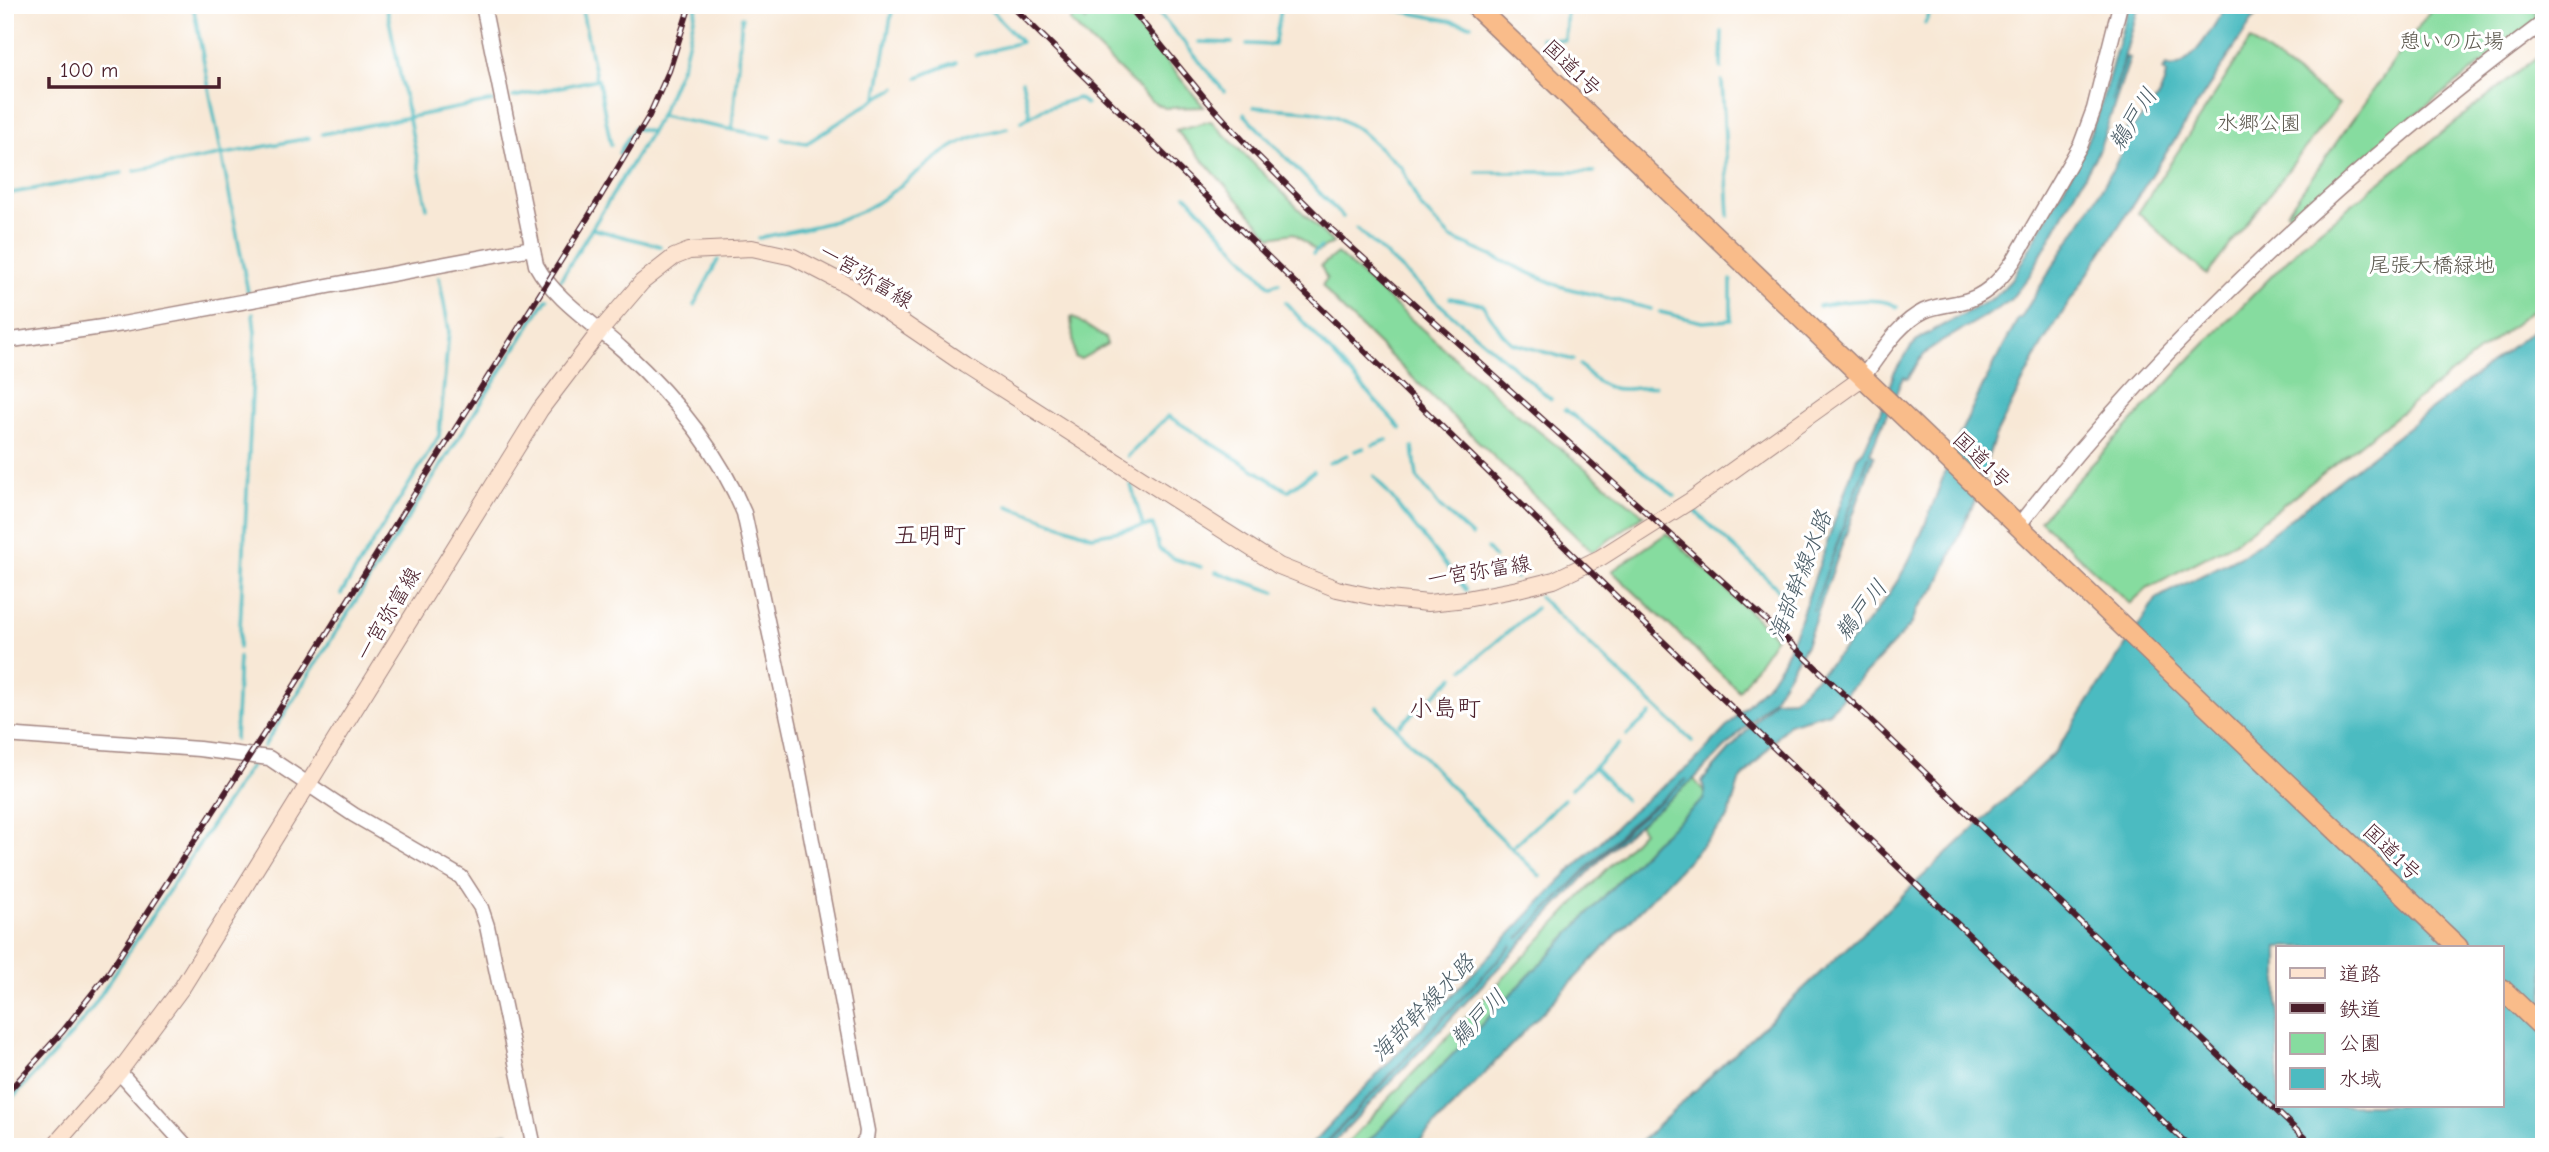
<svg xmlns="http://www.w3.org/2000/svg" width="2549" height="1152" font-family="'Comic Neue','Klee One',sans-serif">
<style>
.green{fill:#86dc9f;stroke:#687e65;stroke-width:2}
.water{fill:#4cbbc1;stroke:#4b6d76;stroke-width:2;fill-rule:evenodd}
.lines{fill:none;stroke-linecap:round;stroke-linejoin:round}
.stream{stroke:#4cbbc1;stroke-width:3.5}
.tertiary-casing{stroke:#a18480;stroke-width:17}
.secondary-casing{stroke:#a18480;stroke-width:18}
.trunk-casing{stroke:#a18480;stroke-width:22}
.tertiary{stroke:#fff;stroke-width:14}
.secondary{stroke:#fde4d0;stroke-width:16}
.trunk{stroke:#f9bc8a;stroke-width:19}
.rail-casing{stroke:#4a1f2b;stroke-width:6}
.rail{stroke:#fff;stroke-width:3.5;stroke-dasharray:10;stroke-linecap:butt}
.labels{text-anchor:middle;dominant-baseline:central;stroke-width:6;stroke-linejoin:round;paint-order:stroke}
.park-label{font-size:21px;fill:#5c584e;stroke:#fff}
.street-label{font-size:21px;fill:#4a1f2b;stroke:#fff}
.water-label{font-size:23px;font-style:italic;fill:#4b5d67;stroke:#fff}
.quarter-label{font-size:24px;fill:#4a1f2b;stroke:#fff}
</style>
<rect width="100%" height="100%" fill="#fff"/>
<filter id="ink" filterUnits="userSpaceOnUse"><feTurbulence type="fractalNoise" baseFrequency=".0143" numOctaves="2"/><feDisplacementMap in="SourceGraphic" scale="14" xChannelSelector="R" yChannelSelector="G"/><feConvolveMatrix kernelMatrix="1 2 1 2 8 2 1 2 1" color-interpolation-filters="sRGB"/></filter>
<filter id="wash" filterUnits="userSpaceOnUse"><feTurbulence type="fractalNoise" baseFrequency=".00686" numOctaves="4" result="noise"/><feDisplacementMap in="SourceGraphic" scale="28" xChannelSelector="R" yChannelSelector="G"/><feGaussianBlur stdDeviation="1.57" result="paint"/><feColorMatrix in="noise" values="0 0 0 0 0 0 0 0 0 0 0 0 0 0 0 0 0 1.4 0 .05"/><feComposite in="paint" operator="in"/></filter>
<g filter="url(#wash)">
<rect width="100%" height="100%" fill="#f8e8d6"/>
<!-- green -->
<g class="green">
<polygon points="1090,5 1120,5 1204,107 1165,108 1151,101 1070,21 1077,13 1086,21"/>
<polygon points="2434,5 2535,5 2537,21 2393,132 2298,220 2287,212"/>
<polygon points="2250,40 2339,104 2207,275 2138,213"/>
<polygon points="2544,51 2544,301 2235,542 2147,588 2130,604 2040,520 2193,356 2305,242"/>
<polygon points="1210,121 1211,121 1333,243 1317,252 1294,233 1271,237 1176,130"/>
<polygon points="1337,253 1516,413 1644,515 1592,552 1338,305 1322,285 1327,279 1321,266"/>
<polygon points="1073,317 1105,338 1107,344 1081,359 1075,358 1071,318"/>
<polygon points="1667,533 1776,637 1739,691 1612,571"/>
<polygon points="1694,779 1705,793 1704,800 1654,842 1576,927 1363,1147 1343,1147 1643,831 1639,824"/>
</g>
<!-- water -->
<g class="water">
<path d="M2129,5h10l-27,96 14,-44 4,1 -30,90 -70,127 -20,25 -11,8 -68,40 -12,12 -12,19 -4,-2 -33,76 4,3 -68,189 -33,54 -79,80 -62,51 -25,23 -278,294h-6l189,-202 -190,202h-13l251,-266 72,-70 61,-48 76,-81 14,-21 13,-30 61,-174 6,-6 13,-27 18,-51 17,-26 10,-10 74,-40 18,-19 66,-118 20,-48zM1869,456l-56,155 53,-148zM1687,779l-57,48 -112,112 110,-113z"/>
<path d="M2227,5h35l-221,341 -46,91 -9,25 1,11 -4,10 -47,105 -18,20 -7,17 -82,87 -40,12 -50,58 -11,36 -314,329h-51l213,-220 78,-85 49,-42 2,-7 -3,-12 72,-81 19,-1c39,-35 77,-74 105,-119 25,-41 40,-92 58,-137 18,-42 40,-83 62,-124l3,-1c26,-44 54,-85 80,-128 9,-17 21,-34 26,-53l-3,-3 4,-7 3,2c15,-17 33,-32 35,-56l-3,-2 3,-5c24,7 49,-43 61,-61z"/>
<path d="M2544,322v825h-909l420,-395 102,-154 89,-45zM2278,947h224v158h-224z"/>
<polygon points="508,1132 510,1147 478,1147 477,1138"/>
</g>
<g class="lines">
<!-- stream -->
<g class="stream">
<polyline points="193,5 248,292"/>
<polyline points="386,5 427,208"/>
<polyline points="581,5 596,79"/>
<polyline points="1153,5 1224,91"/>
<polyline points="1386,8 1471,25"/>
<polyline points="1925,23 1934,5"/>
<polyline points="1541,38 1565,40 1567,5"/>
<polyline points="1199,42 1232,43"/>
<polyline points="1247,44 1274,45 1282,5"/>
<polyline points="976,55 1021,42 986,5"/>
<polyline points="1721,68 1722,32"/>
<polyline points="918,77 956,62"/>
<polyline points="1022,81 1030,116"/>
<polyline points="1722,81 1729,216"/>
<polyline points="877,96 893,5"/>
<polyline points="513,97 598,79 611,145"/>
<polyline points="1254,107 1310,111 1335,116 1360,130 1402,168 1420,206 1451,238 1559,286 1651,309"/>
<polyline points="1244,114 1343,217"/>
<polyline points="660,116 684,60 697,5"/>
<polyline points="1021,122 1043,109 1078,98 1086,104"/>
<polyline points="732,130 742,17"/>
<polyline points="322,134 493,101"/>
<polyline points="783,139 807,143 877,98 896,88"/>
<polyline points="619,153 634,128 651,132 660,116 771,137"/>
<polyline points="135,171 309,138"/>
<polyline points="1476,172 1594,172"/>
<polyline points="6,194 122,173"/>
<polyline points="1186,195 1270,286 1279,283"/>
<polyline points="1356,228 1444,308 1551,399"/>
<polyline points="593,229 660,246"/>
<path d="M759,238c34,-8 79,-14 109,-30 33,-18 64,-53 98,-68 12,-6 28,-8 41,-12"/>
<polyline points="1313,254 1321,247"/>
<polyline points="559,282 651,132"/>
<polyline points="1450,298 1482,304 1502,333 1512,343 1573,360"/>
<polyline points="1285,302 1401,429"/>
<polyline points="694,305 718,260"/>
<path d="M1819,306c19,-4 62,-11 78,1"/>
<polyline points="1660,312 1702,322 1731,320 1731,280"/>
<path d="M1580,365c26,30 38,25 75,21"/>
<polyline points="1565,409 1675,496"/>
<polyline points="1373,445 1387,440"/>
<polyline points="1413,447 1417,477 1439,506 1472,536"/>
<polyline points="1355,451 1364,448"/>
<polyline points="1128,456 1168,416 1288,491 1314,471"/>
<polyline points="1329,463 1347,455"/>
<polyline points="1374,476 1466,590"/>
<polyline points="1131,485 1143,526"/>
<polyline points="1008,506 1092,536 1153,525 1159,549 1175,559 1201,567"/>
<polyline points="1696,512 1773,584 1787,601"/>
<polyline points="1487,549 1495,558"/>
<polyline points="1505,568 1516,578"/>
<polyline points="1216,572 1275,592"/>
<polyline points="341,594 439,436 449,330 439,277"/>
<polyline points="1539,597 1692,741"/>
<polyline points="239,648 255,333 253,314"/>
<polyline points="1464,669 1536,608"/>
<polyline points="1377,707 1478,815 1540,876"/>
<polyline points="1400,725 1454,677"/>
<polyline points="1627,735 1650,714"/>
<polyline points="235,739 239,657"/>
<polyline points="264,746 547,298"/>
<polyline points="1594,767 1625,800"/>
<polyline points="1571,789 1619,744"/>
<polyline points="1512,848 1564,799"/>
<polyline points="5,1106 73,1033 92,1008 251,765"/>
</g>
</g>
</g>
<g filter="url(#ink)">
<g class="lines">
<!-- tertiary casing -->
<g class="tertiary-casing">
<g id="tertiary">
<path d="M483,5l53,260c19,35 59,59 88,86 50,46 94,99 120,162l51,238 72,380 -1,8 -6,8"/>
<polyline points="5,341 123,324 532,248"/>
<path d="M1862,378c18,-23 35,-54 62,-67 15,-7 32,-6 47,-12 19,-7 32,-23 43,-39l67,-116 13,-35 26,-104"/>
<path d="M2019,525c146,-188 334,-360 525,-503"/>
<polyline points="5,735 199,749 269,758 354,815 461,877 481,908 487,926 534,1147"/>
<polyline points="119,1072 187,1147"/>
</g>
</g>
<!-- secondary casing -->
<g class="secondary-casing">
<polyline id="secondary" points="53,1147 119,1072 183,986 540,410 600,331 642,282 674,257 689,251 752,248 793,257 849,286 965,365 1279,566 1337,589 1379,598 1428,603 1466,599 1518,589 1554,580 1600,558 1690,501 1862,378"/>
</g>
<!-- trunk casing -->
<g class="trunk-casing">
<g id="trunk">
<polyline points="1474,5 2458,947"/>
<polyline points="2502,989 2544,1029"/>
</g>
</g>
<!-- tertiary -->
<use href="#tertiary" class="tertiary"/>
<!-- secondary -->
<use href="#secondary" class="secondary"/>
<!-- trunk -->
<use href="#trunk" class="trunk"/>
<!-- rail casing -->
<g class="rail-casing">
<g id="rail">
<polyline points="1011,5 1572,554 2190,1147"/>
<polyline points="1128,5 1208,102 1250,148 1330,228 1778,631 2314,1147"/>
<polyline points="5,1095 63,1031 109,972 276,715 590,214 649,116 669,71 690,5"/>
</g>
</g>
<!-- rail -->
<use href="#rail" class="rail"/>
</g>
</g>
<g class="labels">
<!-- park labels -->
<g class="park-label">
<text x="2452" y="41">憩いの広場</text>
<text x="2259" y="123">水郷公園</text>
<text x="2432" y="265">尾張大橋緑地</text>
</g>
<!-- street labels -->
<g class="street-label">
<text transform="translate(1572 68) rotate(44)">国道1号</text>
<text transform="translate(866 276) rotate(31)">一宮弥富線</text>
<text transform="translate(1982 460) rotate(44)">国道1号</text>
<text transform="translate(1479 571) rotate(-9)">一宮弥富線</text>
<text transform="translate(388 614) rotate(-59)">一宮弥富線</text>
<text transform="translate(2392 852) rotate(44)">国道1号</text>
</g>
<!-- water labels -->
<g class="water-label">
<text transform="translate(2133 119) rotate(-57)">鵜戸川</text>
<text transform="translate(1800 576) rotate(-69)">海部幹線水路</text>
<text transform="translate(1861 610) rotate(-52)">鵜戸川</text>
<text transform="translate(1423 1008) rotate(-46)">海部幹線水路</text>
<text transform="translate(1478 1018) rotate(-46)">鵜戸川</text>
</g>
<!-- quarter labels -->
<g class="quarter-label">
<text x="930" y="535">五明町</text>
<text x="1445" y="708">小島町</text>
</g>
</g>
<!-- margin -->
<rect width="2549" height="1152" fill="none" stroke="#fff" stroke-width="28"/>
<!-- legend -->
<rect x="2276" y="946" width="228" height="161" fill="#ffffff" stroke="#b7a5aa" stroke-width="2"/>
<rect x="2290" y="968" width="35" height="10" fill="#fde4d0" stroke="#b7a5aa" stroke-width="2"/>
<text x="2339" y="981" font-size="21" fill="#4a1f2b">道路</text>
<rect x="2290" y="1003" width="35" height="10" fill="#4a1f2b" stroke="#b7a5aa" stroke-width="2"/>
<text x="2339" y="1016" font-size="21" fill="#4a1f2b">鉄道</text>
<rect x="2290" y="1033" width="35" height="21" fill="#86dc9f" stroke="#b7a5aa" stroke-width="2"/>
<text x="2339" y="1050" font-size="21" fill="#4a1f2b">公園</text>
<rect x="2290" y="1068" width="35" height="21" fill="#4cbbc1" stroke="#b7a5aa" stroke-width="2"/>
<text x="2339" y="1086" font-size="21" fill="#4a1f2b">水域</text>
<!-- scale -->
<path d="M49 77v10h170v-10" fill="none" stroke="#4a1f2b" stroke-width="3.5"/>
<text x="60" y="77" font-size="21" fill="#4a1f2b" stroke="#ffffff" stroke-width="5" paint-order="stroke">100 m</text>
</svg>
